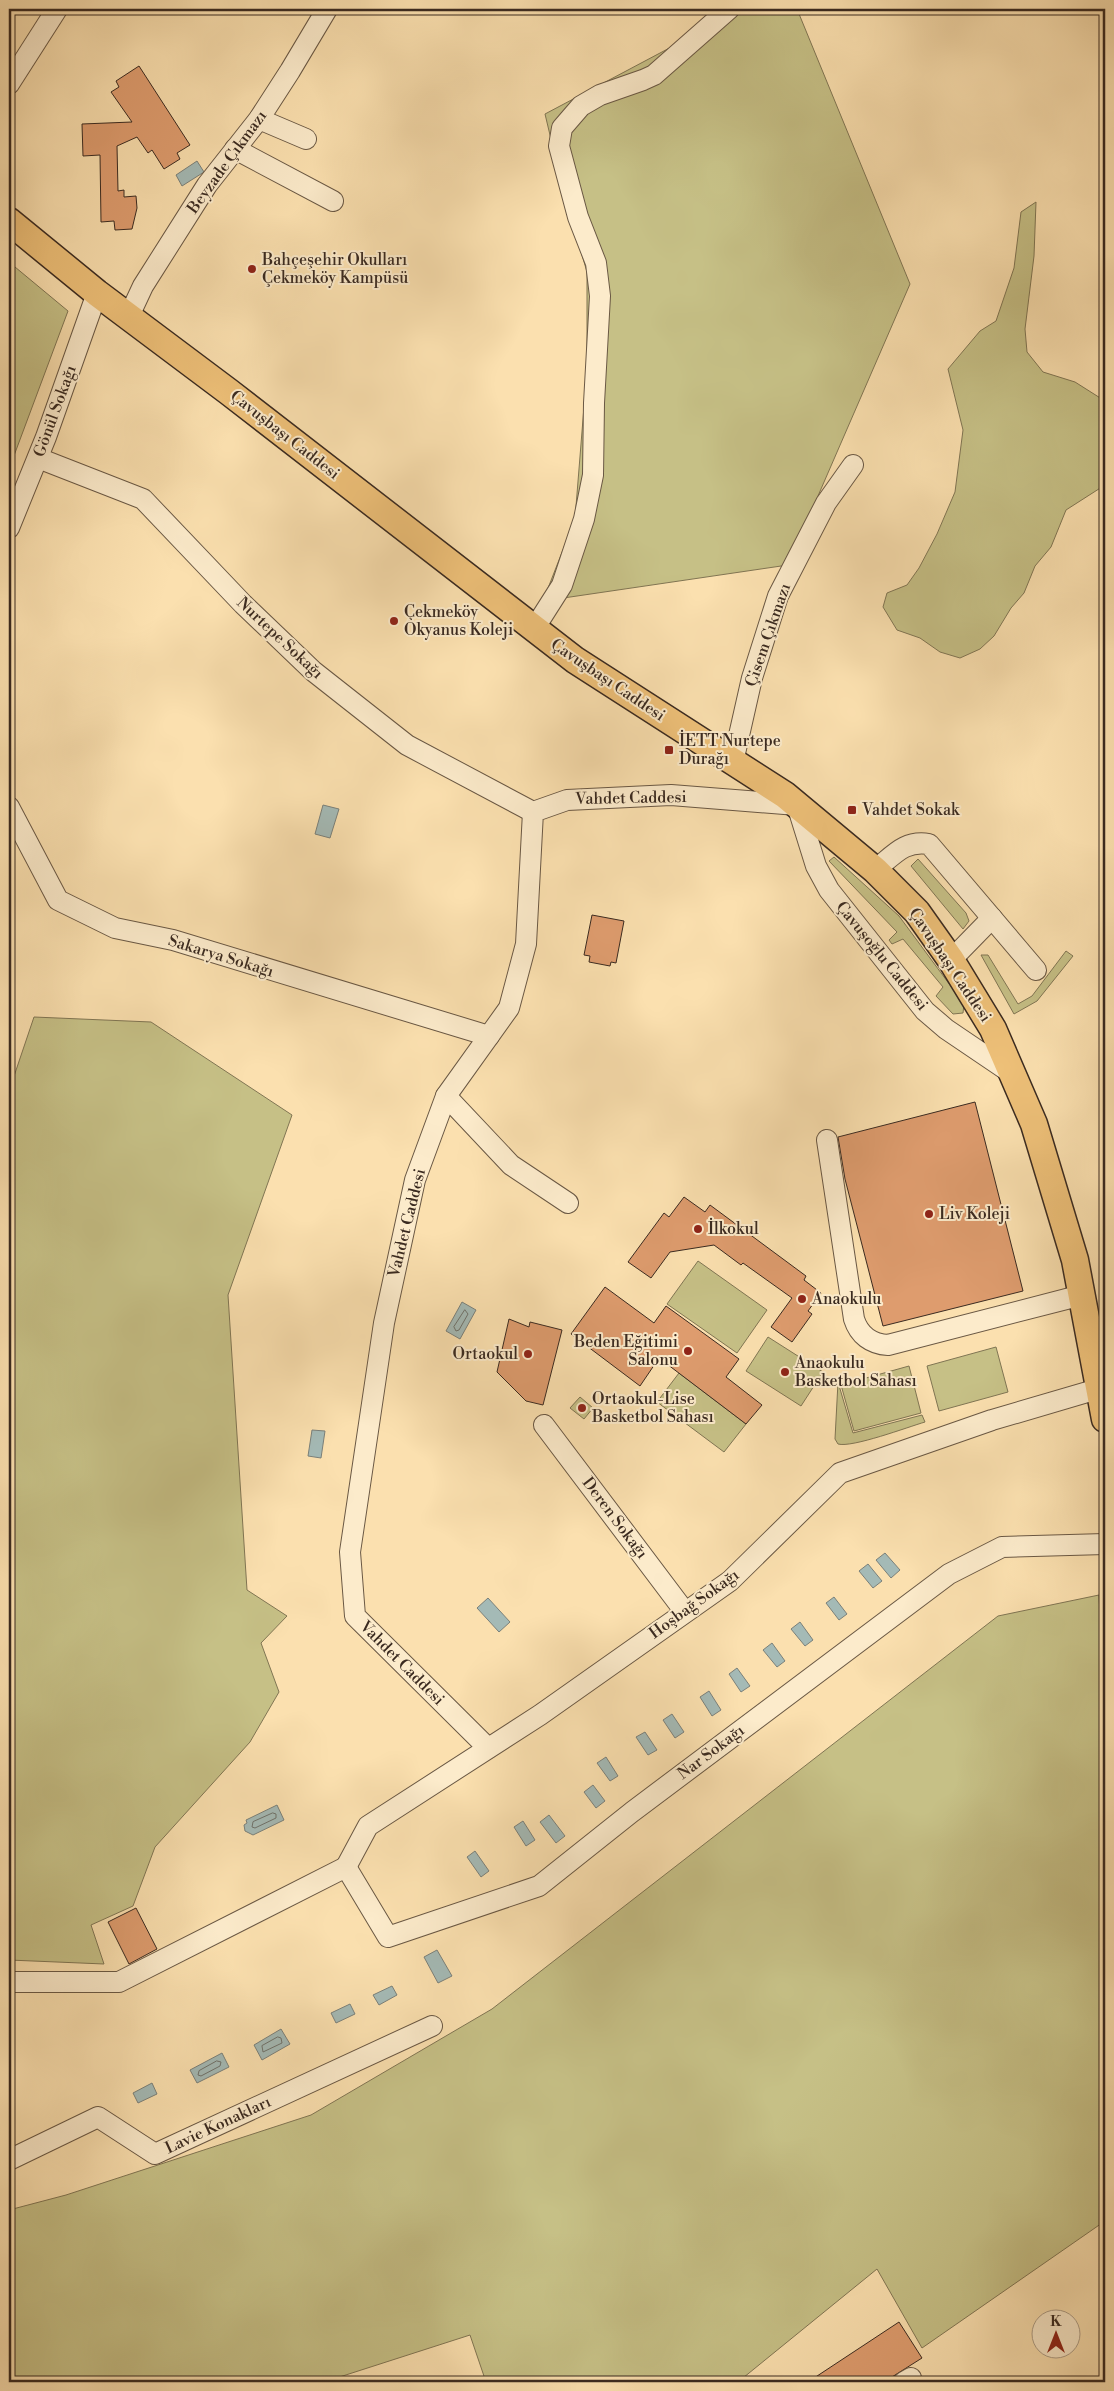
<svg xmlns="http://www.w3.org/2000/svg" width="1114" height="2391" font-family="'Libre Bodoni',serif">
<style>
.green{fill:#c6c086;stroke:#807553}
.water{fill:#a4bab6;stroke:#7a807a}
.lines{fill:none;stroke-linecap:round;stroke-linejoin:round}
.shore{stroke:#6f726b;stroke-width:1}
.building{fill:#de9c6e;stroke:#3a2a20}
.minor-casing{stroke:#6a5844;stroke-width:22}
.major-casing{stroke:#3a2a20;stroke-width:29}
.minor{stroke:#fcebcb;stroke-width:20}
.major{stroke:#eec078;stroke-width:26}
.poi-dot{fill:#8f2418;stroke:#fcebcb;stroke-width:2}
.labels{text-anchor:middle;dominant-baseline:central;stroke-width:4;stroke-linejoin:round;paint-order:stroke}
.street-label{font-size:16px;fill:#3a2a20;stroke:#fcebcb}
.poi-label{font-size:16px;fill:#3a2a20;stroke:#fcebcb;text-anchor:start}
</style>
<rect width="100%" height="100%" fill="#fbe0af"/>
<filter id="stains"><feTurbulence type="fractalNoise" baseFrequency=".004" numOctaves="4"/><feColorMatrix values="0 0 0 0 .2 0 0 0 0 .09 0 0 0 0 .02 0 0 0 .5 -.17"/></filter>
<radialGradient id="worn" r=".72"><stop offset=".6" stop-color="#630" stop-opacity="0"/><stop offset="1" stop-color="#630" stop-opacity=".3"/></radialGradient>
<!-- green -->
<g class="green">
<polygon points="743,9 797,9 910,284 788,565 543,601 575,519 587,369 587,272 564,194 545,114"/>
<polygon points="1036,202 1034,256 1025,329 1027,352 1043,372 1075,382 1105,401 1105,485 1066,510 1051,547 1035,566 1024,593 1011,608 994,636 980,649 960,658 940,652 920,638 897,630 883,607 887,593 907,585 919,568 937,534 955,492 963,430 948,369 980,331 996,321 1014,268 1021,212"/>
<polygon points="9,262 68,311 9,469"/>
<polygon points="834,857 899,916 964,1004 963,1013 953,1014 936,996 943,987 903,939 892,944 889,940 897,932 829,861"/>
<polygon points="918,859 966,913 969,921 963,929 911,866"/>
<polygon points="1066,951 1073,956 1037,1001 1014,1014 981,955 988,955 1018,1004 1032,996"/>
<polygon points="34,1017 151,1022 292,1115 228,1295 247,1590 287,1616 261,1643 279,1692 250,1742 155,1847 133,1906 91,1925 104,1964 9,1960 9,1091"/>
<polygon points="698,1261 767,1310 737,1353 667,1304"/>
<polygon points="768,1337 823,1372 801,1406 746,1371"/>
<polygon points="996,1347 1008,1392 939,1411 927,1366"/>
<polygon points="909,1366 921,1413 854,1431 841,1385"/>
<polygon points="679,1373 746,1424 724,1452 657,1402"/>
<path d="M838,1382l15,51 69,-18 3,7c-17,5 -73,26 -87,22l-3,-5z"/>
<polygon points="580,1397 593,1408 584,1419 570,1408"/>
<polygon points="1099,1595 1105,1711 1105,2221 922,2348 877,2269 738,2382 486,2382 470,2335 324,2382 9,2382 9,2210 66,2195 311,2115 492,2009 998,1616"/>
</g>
<!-- water -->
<g class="water">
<polygon points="197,161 204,172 182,186 176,175"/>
<polygon points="323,805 339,809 330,838 315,834"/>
<polygon points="462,1302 476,1310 460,1339 446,1331"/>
<polygon points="312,1430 325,1431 321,1458 308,1456"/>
<polygon points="885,1553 900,1570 891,1578 876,1560"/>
<polygon points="868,1564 882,1581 873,1588 859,1571"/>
<polygon points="834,1597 847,1614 839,1620 826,1603"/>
<polygon points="488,1598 510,1622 499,1632 477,1608"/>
<polygon points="800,1622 813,1640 805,1646 791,1629"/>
<polygon points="772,1643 785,1661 777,1667 763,1650"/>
<polygon points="737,1668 750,1686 741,1692 729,1674"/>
<polygon points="709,1691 721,1710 712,1716 700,1697"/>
<polygon points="672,1714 684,1732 675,1738 663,1720"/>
<polygon points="645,1732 657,1750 648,1755 636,1737"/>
<polygon points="606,1757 618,1776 610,1781 597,1763"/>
<polygon points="593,1785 605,1801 596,1808 584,1792"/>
<polygon points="277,1805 284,1820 253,1835 245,1831 244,1825 247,1823 246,1820"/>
<polygon points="549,1815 565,1836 556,1843 540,1822"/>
<polygon points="523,1821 535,1840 526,1846 514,1827"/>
<polygon points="475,1851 489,1871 481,1877 467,1857"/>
<polygon points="437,1950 452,1976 438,1983 424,1957"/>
<polygon points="392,1986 397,1995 379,2005 373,1995"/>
<polygon points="350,2004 355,2014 336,2023 331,2013"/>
<polygon points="281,2029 290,2044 262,2060 254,2045"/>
<polygon points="222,2053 229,2067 197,2083 190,2070"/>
<polygon points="152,2083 157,2094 138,2103 133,2093"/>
</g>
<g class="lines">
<!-- shore -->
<g class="shore">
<polygon points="465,1310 468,1314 459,1330 456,1331 454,1327"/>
<polygon points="273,1813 276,1814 276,1818 255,1828 252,1827 253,1822"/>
<polygon points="278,2037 281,2038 282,2043 263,2052 262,2046"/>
<polygon points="217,2061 221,2062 220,2066 201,2076 198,2075 199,2071"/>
</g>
</g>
<!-- building -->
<g class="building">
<polygon points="139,66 190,145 177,153 180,159 164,169 152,150 148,153 137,137 117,146 118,191 124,190 124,197 136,196 137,208 132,229 115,230 114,221 101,222 100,155 83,156 82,124 132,122 111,92 119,87 116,81"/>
<polygon points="592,915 624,921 616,963 611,962 610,966 589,962 590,956 584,955"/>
<polygon points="975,1102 1023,1291 883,1326 845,1179 838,1137"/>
<polygon points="684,1197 705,1212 710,1205 806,1276 804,1280 821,1293 808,1311 812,1314 792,1342 771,1327 792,1298 743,1263 741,1265 714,1245 670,1252 651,1278 628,1262 664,1213 669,1217"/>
<polygon points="605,1287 654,1323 666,1306 739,1359 726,1377 762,1405 746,1424 659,1358 640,1386 571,1334"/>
<polygon points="509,1319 529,1327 530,1322 562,1330 543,1405 526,1401 497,1372"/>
<polygon points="136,1908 157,1949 129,1964 108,1922"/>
<polygon points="899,2322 922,2358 884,2382 808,2382"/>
</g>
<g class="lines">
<!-- minor casing -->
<g class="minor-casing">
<g id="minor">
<polyline points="9,84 57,9"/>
<polyline points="259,119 306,139"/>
<polyline points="235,149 333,201"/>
<polyline points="129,316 143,286 207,185 259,119 290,71 327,9"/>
<polyline points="38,458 143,499 243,604 313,671 407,745 533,812"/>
<polyline points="9,528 46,437 97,293"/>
<polyline points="534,629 562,585 584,519 593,475 594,403 600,296 596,263 578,217 559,146 562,128 581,106 600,95 643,80 654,75 729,9"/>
<polyline points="733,762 752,678 778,596 826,503 853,465"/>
<polyline points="9,807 58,900 115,928 173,940 489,1036"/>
<path d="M875,870c19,-15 29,-30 54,-26l107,126"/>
<polyline points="951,960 992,918"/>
<polyline points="446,1096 511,1165 568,1203"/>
<path d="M827,1140l27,179c5,16 17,25 34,26l194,-50"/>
<polyline points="544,1425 685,1612"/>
<polyline points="488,1748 355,1616 350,1552 384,1323 415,1180 446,1096 509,1008 526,944 533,812 567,800 671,795 797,805 816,866 829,890 925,1011 946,1029 1011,1073"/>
<polyline points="346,1867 388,1937 539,1886 632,1812 949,1574 1002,1547 1105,1544"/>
<polyline points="346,1867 368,1826 540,1715 730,1581 840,1473 992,1420 1101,1388"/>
<polyline points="9,1982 119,1982 346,1867"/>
<polyline points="9,2160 98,2117 155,2154 432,2026"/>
<polyline points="904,2382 911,2378"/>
</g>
</g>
<!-- major casing -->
<g class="major-casing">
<polyline id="major" points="9,221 97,293 229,392 575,660 785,795 875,870 917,912 951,960 993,1029 1034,1124 1075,1260 1105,1419"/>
</g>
<!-- minor -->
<use href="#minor" class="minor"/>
<!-- major -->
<use href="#major" class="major"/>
</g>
<!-- markers -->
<g class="poi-dot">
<circle cx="252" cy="269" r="5"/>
<circle cx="394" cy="621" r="5"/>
<rect x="664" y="745" width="10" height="10" rx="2.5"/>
<rect x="847" y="805" width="10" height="10" rx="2.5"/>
<circle cx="929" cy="1214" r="5"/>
<circle cx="698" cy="1229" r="5"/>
<circle cx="802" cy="1299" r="5"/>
<circle cx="688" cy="1351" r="5"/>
<circle cx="528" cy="1354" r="5"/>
<circle cx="785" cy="1372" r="5"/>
<circle cx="582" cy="1408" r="5"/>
</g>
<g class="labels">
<!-- street labels -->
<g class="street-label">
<text transform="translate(227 162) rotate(-54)">Beyzade Çıkmazı</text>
<text transform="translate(55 411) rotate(-70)">Gönül Sokağı</text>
<text transform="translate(285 435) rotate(38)">Çavuşbaşı Caddesi</text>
<text transform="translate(768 635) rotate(-71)">Çisem Çıkmazı</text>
<text transform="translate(280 638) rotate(43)">Nurtepe Sokağı</text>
<text transform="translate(608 680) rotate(34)">Çavuşbaşı Caddesi</text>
<text transform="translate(631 798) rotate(-1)">Vahdet Caddesi</text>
<text transform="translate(221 956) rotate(17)">Sakarya Sokağı</text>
<text transform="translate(882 956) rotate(51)">Çavuşoğlu Caddesi</text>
<text transform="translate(950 965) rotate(56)">Çavuşbaşı Caddesi</text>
<text transform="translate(407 1223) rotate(-76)">Vahdet Caddesi</text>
<text transform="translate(615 1518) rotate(53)">Deren Sokağı</text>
<text transform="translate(694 1604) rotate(-36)">Hoşbağ Sokağı</text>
<text transform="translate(402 1663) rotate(45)">Vahdet Caddesi</text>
<text transform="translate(711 1752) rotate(-37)">Nar Sokağı</text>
<text transform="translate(218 2125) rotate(-25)">Lavie Konakları</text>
</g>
<!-- poi labels -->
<g class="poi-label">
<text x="262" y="260">Bahçeşehir Okulları<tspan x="262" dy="18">Çekmeköy Kampüsü</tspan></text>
<text x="404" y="612">Çekmeköy<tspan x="404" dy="18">Okyanus Koleji</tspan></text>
<text x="679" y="741">İETT Nurtepe<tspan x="679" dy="18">Durağı</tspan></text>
<text x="862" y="810">Vahdet Sokak</text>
<text x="939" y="1214">Liv Koleji</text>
<text x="708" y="1229">İlkokul</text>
<text x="812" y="1299">Anaokulu</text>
<text x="678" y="1342" text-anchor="end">Beden Eğitimi<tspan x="678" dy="18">Salonu</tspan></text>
<text x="518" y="1354" text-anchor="end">Ortaokul</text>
<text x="795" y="1363">Anaokulu<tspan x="795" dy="18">Basketbol Sahası</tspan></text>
<text x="592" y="1399">Ortaokul-Lise<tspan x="592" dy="18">Basketbol Sahası</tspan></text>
</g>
</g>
<!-- margin -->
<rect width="1114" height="2391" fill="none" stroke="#fbe0af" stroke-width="30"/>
<rect x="10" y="10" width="1094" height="2371" fill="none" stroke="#3a2a20" stroke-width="2.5"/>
<rect x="15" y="15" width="1084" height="2361" fill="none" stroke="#3a2a20"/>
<!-- north arrow -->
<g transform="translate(1056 2334)"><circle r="24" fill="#fcebcb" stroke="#ae9e87"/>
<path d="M0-4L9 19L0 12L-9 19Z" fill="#8f2418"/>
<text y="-8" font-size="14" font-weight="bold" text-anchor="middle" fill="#3a2a20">K</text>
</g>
<rect width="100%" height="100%" filter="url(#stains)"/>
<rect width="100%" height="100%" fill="url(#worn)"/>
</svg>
